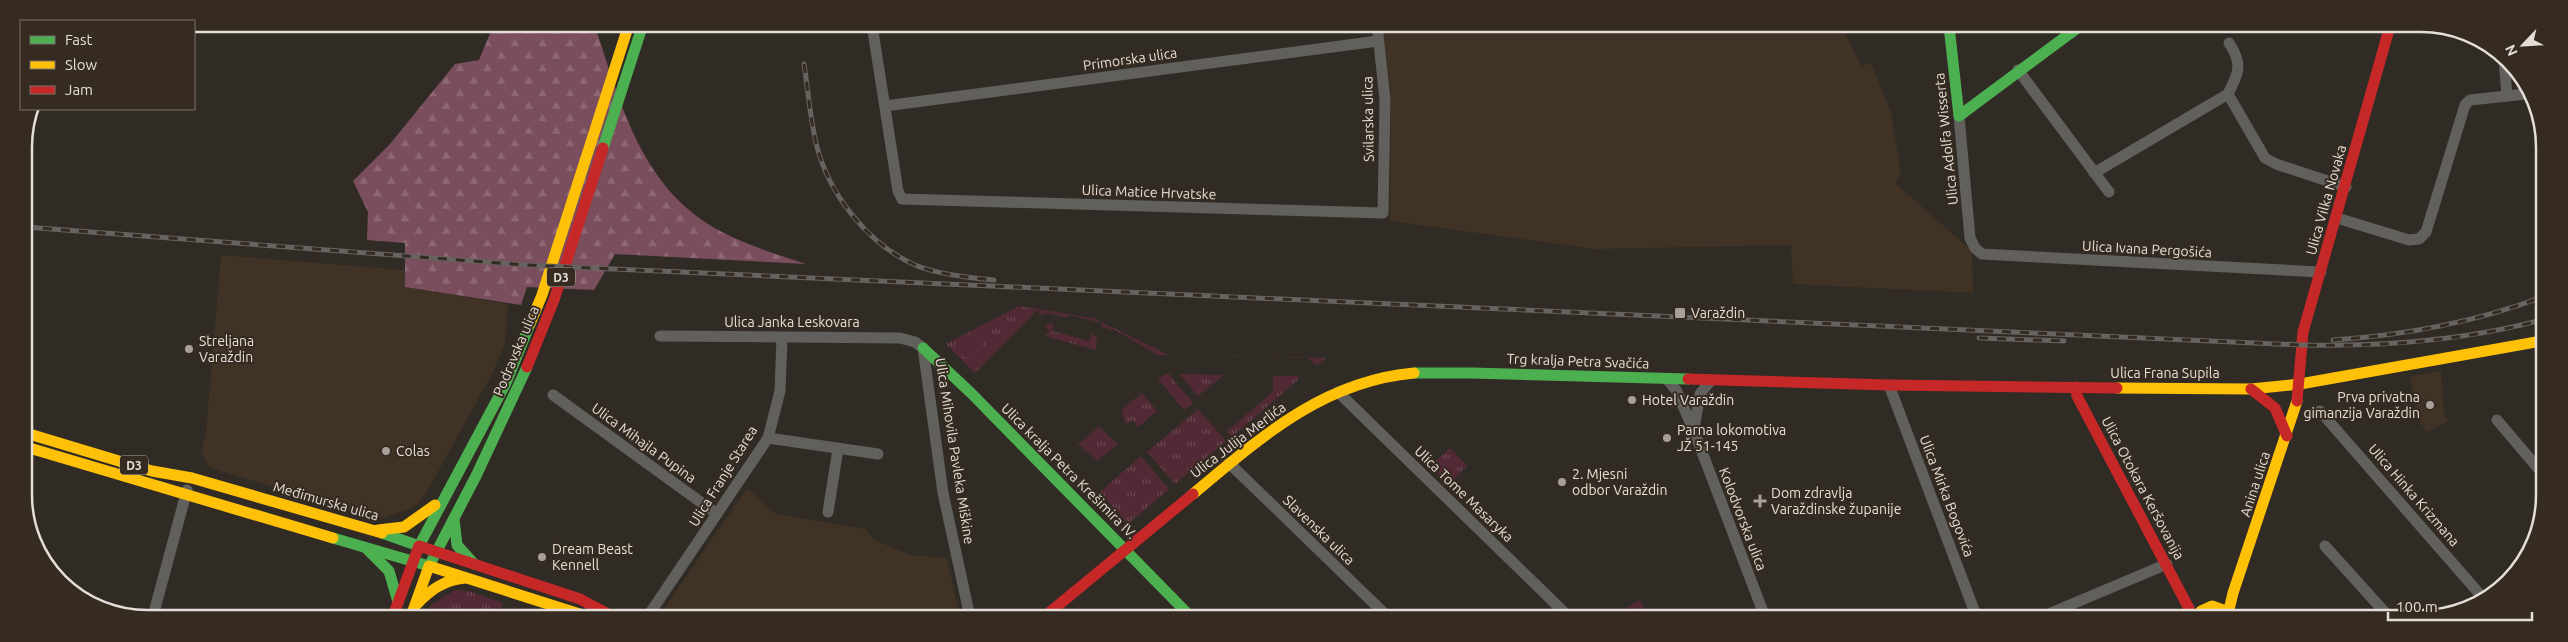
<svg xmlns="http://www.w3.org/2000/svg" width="2568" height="642" font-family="Ubuntu,sans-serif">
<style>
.built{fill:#403224}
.grass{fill:url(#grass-tufts)}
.forest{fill:url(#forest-firs)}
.garden{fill:#512a36}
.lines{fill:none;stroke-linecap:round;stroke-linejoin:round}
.street{stroke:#61605c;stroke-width:11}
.fast{stroke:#4caf50;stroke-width:11}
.slow{stroke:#ffc107;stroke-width:11}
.jam{stroke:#c62828;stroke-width:11}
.rail-casing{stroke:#666360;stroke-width:5}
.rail{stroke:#362b21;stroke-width:3;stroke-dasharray:9;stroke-linecap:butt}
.poi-dot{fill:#a69f9a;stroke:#362b21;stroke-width:2}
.labels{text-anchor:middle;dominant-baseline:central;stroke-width:4;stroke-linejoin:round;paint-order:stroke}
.shield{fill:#362b21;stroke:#b0a8a1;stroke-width:1}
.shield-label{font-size:12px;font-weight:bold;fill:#e5ded8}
.street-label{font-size:14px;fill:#e5ded8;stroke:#362b21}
.poi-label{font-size:14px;fill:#e5ded8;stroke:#362b21;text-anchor:start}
.rim{fill:none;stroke:#e5ded8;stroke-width:2.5}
</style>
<defs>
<pattern id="grass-tufts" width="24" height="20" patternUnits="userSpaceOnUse" patternTransform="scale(1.25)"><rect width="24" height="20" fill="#512a36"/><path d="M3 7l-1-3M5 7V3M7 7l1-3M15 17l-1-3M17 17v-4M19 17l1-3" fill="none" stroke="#6a4852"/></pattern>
<pattern id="forest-firs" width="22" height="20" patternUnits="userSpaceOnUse" patternTransform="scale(1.25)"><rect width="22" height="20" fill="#7a4e5c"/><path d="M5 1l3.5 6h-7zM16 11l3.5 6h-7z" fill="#8d6773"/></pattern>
</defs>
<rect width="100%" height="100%" fill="#312b26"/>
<!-- built -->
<g class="built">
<polygon points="1382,25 1841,26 1862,67 1871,62 1891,112 1901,175 1895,183 1972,251 1973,293 1793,284 1791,245 1595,249 1390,221 1391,95"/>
<polygon points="221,255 405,270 405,287 508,304 505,343 493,372 428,490 420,502 408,510 379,519 211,468 201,453 206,432"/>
<polygon points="2441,371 2444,413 2448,421 2426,432 2417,415 2410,376"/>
<polygon points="747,488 776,514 865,529 874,540 911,555 947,558 960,617 659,616"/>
</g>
<!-- grass -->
<g class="grass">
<polygon points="1019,306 1093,318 1169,355 1326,358 1317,365 1307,358 1158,355 1117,331 1102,327 1102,323 1069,315 1068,318 1048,313 1042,316 1037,310 975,373 946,344"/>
<polygon points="1049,323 1054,324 1052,331 1090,341 1092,333 1097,338 1096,350 1045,336 1050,331 1045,326"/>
<polygon points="1165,374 1169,374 1193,403 1184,410 1158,379"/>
<polygon points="1179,374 1224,375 1198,396"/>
<polygon points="1273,376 1297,376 1299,379 1232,437 1227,431 1273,392"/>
<polygon points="1142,393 1157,411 1138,427 1133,420 1125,424 1122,409"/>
<polygon points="1198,409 1226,441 1175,484 1147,452"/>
<polygon points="1099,427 1118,444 1097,461 1078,444"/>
<polygon points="1450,448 1467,466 1448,485 1430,466"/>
<polygon points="1141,456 1169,489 1128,524 1100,492"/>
<polygon points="455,590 469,591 503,603 500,611 501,616 424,616 431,605"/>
</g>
<!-- forest -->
<path class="forest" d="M494,24h87l2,5 12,-3c26,79 47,166 129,207 26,13 54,22 82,31l-191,-10 -21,36 -67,-3 -6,18 -116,-18v-44l-38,-3 1,-28 -15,-31 37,-37 65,-80 24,-4z"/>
<!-- garden -->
<g class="garden">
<polygon points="979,337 985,351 980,360 963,357 960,343"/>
<polygon points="1640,600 1649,617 1614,617 1613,615"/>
</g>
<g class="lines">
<!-- street -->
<g class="street">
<polyline points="872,25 898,191 902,199 1383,213 1385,100 1377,25"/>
<polyline points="2504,58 2507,96"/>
<polyline points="2018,70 2109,192"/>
<polyline points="2228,94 2265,158 2276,164 2346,187"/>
<polyline points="885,106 1378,41"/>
<polyline points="1959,116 1970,238 1975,248 1982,254 2321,272"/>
<path d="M2094,173l134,-79c11,-22 15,-30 1,-51"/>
<polyline points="2337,218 2409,240 2419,239 2426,232 2465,105 2470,100 2526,94"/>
<polyline points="660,336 900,338 915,342 923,348 943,493 970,617"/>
<polyline points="1667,379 1676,390 1694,431 1765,617"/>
<polyline points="1889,385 1977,618"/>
<polyline points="1338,392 1569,617"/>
<polyline points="553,395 717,514"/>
<polyline points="2320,411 2484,599"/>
<polyline points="2497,420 2542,473"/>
<polyline points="1694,429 1700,394 1711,380"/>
<polyline points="768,438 878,454"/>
<polyline points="1229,463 1388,617"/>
<polyline points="828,512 838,449"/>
<polyline points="2325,546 2390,618"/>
<polyline points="153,616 187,490"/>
<polyline points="648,616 768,438 780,391 782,338"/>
<polyline points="2039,618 2167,564"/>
</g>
<!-- fast -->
<g class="fast">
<polyline points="1949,26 1959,116 2080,26"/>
<polyline points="603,148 643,24"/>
<polyline points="923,348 971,393 1191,617"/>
<polyline points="1414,373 1472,373 1688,379"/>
<polyline points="454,519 457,545 474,564"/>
<polyline points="382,533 419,546 506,383 530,324"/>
<polyline points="333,538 429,566 476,476 527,367"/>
<polyline points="367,549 389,571 398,602"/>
</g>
<!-- slow -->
<g class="slow">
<polyline points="530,324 542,295 629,24"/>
<polyline points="2117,388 2251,389 2300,384 2542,341"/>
<polyline points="26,433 152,471 192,478 382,533"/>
<polyline points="26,447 333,538"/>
<path d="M1193,494c67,-56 130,-113 221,-121"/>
<polyline points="378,530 404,527 435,505"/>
<path d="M416,605c14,-15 28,-25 49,-27"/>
<polyline points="411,616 429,566 586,616"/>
<polyline points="2197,618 2201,611 2212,606 2223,610 2227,618"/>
<polyline points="2227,618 2233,593 2297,401"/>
</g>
<!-- jam -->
<g class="jam">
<polyline points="527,367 554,300 603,148"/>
<polyline points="1688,379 1889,385 2117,388"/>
<polyline points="2076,387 2077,396 2194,618"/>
<polyline points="2251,389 2275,408 2287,436"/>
<polyline points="2297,401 2303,332 2390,26"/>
<polyline points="393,616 419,546 580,599 612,616"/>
<polyline points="1044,617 1193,494"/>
</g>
<!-- rail casing -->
<g class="rail-casing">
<g id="rail">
<path d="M804,64c4,26 6,53 12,79 12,51 52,101 99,122 21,9 56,13 79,15"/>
<path d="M25,227l500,38 1776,80c82,2 161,-4 241,-25"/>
<polyline points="1979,338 2064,341"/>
<path d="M2333,340c73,-5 140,-17 209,-43"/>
</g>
</g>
<!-- rail -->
<use href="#rail" class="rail"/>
</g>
<!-- markers -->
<g class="poi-dot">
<rect x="1674" y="307" width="12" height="12" rx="2.5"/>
<circle cx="189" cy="349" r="5"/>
<circle cx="1632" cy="400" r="5"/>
<circle cx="2430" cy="405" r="5"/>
<circle cx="1667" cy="438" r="5"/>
<circle cx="386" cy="451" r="5"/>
<circle cx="1562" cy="482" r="5"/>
<path d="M1757.5 493.5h5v5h5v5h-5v5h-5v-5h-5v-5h5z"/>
<circle cx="542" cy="557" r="5"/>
</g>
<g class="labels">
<!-- shield labels -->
<g class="shield">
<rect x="547" y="267.5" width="28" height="19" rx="4"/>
<rect x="120" y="455.5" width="28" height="19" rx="4"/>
</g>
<g class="shield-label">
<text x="561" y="277">D3</text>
<text x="134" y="465">D3</text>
</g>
<!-- street labels -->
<g class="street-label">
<text transform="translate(1130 59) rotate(-8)">Primorska ulica</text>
<text transform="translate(1368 119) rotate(-91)">Svilarska ulica</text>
<text transform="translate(1946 139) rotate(-96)">Ulica Adolfa Wisserta</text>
<text transform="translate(1149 192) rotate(2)">Ulica Matice Hrvatske</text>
<text transform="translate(2326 200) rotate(-74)">Ulica Vilka Novaka</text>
<text transform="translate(2147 249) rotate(3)">Ulica Ivana Pergošića</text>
<text x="792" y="322">Ulica Janka Leskovara</text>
<text transform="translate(516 351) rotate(-67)">Podravska ulica</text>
<text transform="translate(1578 361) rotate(2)">Trg kralja Petra Svačića</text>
<text x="2165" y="373">Ulica Frana Supila</text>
<text transform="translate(1238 440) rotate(-37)">Ulica Julija Merlića</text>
<text transform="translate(644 443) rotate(36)">Ulica Mihajla Pupina</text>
<text transform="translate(955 451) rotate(81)">Ulica Mihovila Pavleka Miškine</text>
<text transform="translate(1069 471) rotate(45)">Ulica kralja Petra Krešimira IV.</text>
<text transform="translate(723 476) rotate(-58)">Ulica Franje Starea</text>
<text transform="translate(2255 484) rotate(-72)">Anina ulica</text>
<text transform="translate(2143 488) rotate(62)">Ulica Otokara Keršovanija</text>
<text transform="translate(1464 494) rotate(44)">Ulica Tome Masaryka</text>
<text transform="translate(2414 495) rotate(49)">Ulica Hinka Krizmana</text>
<text transform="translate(1947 496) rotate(69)">Ulica Mirka Bogovića</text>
<text transform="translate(326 501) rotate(16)">Međimurska ulica</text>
<text transform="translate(1743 519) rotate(69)">Kolodvorska ulica</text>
<text transform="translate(1319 530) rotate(44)">Slavenska ulica</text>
</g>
<!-- poi labels -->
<g class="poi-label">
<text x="1691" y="313">Varaždin</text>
<text x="199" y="341">Streljana<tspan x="199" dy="16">Varaždin</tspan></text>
<text x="2420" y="397" text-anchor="end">Prva privatna<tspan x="2420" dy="16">gimanzija Varaždin</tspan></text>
<text x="1642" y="400">Hotel Varaždin</text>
<text x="1677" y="430">Parna lokomotiva<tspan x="1677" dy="16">JŽ 51-145</tspan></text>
<text x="396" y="451">Colas</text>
<text x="1572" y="474">2. Mjesni<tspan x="1572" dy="16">odbor Varaždin</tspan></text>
<text x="1771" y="493">Dom zdravlja<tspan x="1771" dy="16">Varaždinske županije</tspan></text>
<text x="552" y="549">Dream Beast<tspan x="552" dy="16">Kennell</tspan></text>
</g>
</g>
<!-- crop -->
<path d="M0 0H2568V642H0ZM147 32H2421A115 115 0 0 1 2536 147V495A115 115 0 0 1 2421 610H147A115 115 0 0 1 32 495V147A115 115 0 0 1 147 32Z" fill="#362b21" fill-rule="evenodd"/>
<path class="rim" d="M147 32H2421A115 115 0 0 1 2536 147V495A115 115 0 0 1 2421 610H147A115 115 0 0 1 32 495V147A115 115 0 0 1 147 32Z"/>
<!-- legend -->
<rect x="20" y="20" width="175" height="90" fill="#362b21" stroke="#7c736a"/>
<rect x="30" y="36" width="25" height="8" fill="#4caf50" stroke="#7c736a"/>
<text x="65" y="45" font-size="15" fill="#e5ded8">Fast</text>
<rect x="30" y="61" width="25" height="8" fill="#ffc107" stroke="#7c736a"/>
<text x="65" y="70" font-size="15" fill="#e5ded8">Slow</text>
<rect x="30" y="86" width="25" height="8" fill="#c62828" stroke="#7c736a"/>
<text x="65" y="95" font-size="15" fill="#e5ded8">Jam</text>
<!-- north arrow -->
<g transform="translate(2523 45) rotate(245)" stroke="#362b21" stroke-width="4" paint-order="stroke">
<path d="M0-4L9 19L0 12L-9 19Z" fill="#e5ded8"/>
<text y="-8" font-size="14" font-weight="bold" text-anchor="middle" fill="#e5ded8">N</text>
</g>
<!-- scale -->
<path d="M2388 612v8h144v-8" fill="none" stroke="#e5ded8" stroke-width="2.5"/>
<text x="2396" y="612" font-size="15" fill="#e5ded8" stroke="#362b21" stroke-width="4" paint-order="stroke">100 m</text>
</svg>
